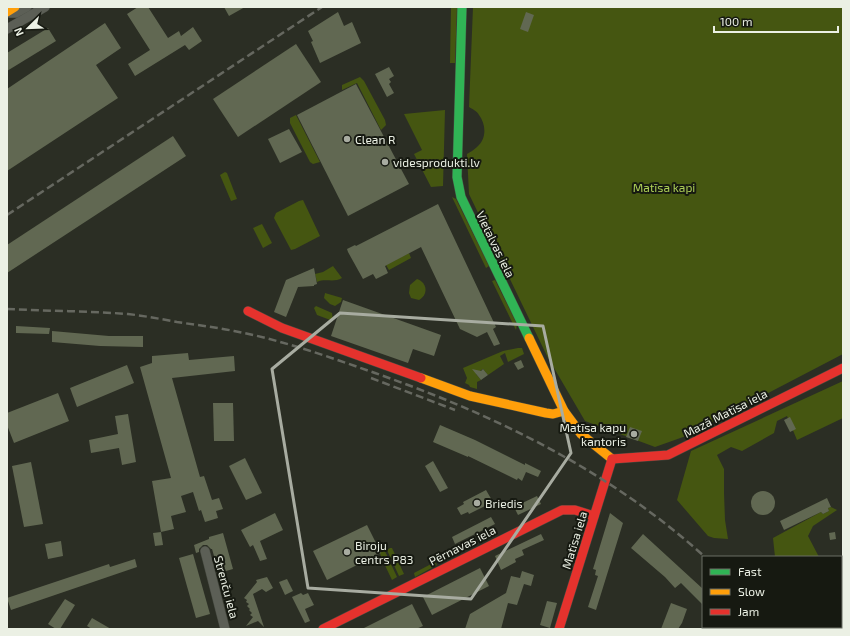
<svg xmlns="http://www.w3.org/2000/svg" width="850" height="636" font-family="'Exo 2',sans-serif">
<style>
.green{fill:#455611}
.building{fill:#616852}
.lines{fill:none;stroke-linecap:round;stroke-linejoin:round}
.street-casing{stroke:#474a41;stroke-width:10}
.fast-casing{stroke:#474a41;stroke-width:10}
.slow-casing{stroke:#474a41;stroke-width:10}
.jam-casing{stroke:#474a41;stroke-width:10}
.street{stroke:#5c5f56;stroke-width:9}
.fast{stroke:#30b455;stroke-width:9}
.slow{stroke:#ff9f0a;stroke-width:9}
.jam{stroke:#e5322d;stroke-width:9}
.rail{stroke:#666860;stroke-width:2.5;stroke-dasharray:8 4;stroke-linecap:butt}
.marked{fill:none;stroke:#a8aca1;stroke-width:3;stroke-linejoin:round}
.poi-dot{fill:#a8aca1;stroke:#161911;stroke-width:1.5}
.labels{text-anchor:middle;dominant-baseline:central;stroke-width:4;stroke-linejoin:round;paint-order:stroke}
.poi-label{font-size:12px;fill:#ebf0e4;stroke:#161911;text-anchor:start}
.park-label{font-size:12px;fill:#acce57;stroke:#161911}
.street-label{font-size:12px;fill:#ebf0e4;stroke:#161911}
</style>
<rect width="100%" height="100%" fill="#2b2e24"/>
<!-- green -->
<g class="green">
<polygon points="451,7 457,7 455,63 450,63"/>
<path d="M473,7h370v301l-1,7 1,3v36l-157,82 -31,11 -70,-26 -38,-65 -78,-162 -2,-40c3,-2 7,-4 10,-7 10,-8 9,-23 2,-32 -2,-4 -7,-6 -10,-8z"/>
<polygon points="360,77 364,81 385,120 386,125 381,130 357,83 342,90 342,85"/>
<polygon points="445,110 443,186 431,187 414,154 422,150 404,114"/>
<polygon points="296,115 320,162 313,164 310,162 290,123 290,118"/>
<polygon points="225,172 227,173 237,199 231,201 220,175"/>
<polygon points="452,197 456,199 489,266 486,268"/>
<polygon points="303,200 320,236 295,249 291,250 274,218 276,213 299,201"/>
<polygon points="262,224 272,243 263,248 253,228"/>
<polygon points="409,253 411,258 389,270 386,265"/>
<path d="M333,266l9,12c-8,5 -17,0 -25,4l-2,-8 8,-2z"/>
<path d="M417,279c11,4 11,16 2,21l-8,-2 -2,-5 1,-8z"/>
<polygon points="495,280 517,324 516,330 492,281"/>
<polygon points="325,293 342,298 341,302 335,306 330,304 324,298"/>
<polygon points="316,306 332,313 333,321 317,315 314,308"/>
<polygon points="518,348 522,348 524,354 508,362 505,353 500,356 504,364 488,375 483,369 476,374 481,380 477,382 477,389 470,387 469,385 465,383 467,378 463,368 503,351"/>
<polygon points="843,381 843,418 797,440 787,416 777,421 774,433 742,451 731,447 717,455 724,469 724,493 725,520 728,539 714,538 708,536 677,500 691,451"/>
<polygon points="831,507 837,510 813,526 808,536 819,557 775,557 773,538 821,512 823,514 829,511 828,508"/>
<polygon points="383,547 397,577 392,580 381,557 379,549"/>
<polygon points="390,548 392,548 404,574 399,576 387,550"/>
<polygon points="435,562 437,565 415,577 414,573"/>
</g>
<!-- building -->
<g class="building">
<polygon points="138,7 148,7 168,38 179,31 181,36 193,27 202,41 189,50 185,45 135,76 128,64 150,50 127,14"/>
<polygon points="224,7 245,7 229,16"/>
<polygon points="338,12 344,26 352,22 361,43 320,63 311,42 313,41 308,31"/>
<polygon points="526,12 534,15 528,32 520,29"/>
<polygon points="105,23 121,48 96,65 118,98 7,171 7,89"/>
<polygon points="48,28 56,41 7,71 7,53"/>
<polygon points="296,44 321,82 238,137 213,99"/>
<polygon points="389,67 394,76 389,79 391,82 389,84 394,93 387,97 375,74"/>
<polygon points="356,84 409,184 348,216 297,115"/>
<polygon points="289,129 302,152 280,163 268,139"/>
<polygon points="173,136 186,156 7,273 7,245"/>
<polygon points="438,204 496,327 493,329 500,344 494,346 487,332 477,337 460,329 421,247 385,266 388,273 376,279 373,274 363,279 348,252 347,249 355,245 356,246"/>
<polygon points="314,268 317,284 314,285 314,286 298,287 286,317 274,312 286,280"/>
<polygon points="343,300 441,335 434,356 413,349 408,363 331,336"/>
<polygon points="16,326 50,328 49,334 16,333"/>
<polygon points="52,331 109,336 143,336 143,347 100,346 52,342"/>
<polygon points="188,353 189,360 234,356 235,371 172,378 200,477 204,476 212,500 219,498 223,509 216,511 218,518 205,522 201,510 199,511 193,492 181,496 186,512 171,516 174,529 161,532 152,481 171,478 140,367 152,363 152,356"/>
<polygon points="521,360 524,367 518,370 514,363"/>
<polygon points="127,365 134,383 77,407 70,388"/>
<polygon points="472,369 481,371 483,369 488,375 481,380"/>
<polygon points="58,393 69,421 14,443 7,425 7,413"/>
<polygon points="213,403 233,403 234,441 214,441"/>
<polygon points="128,414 136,462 122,465 119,448 91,453 89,440 118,434 115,416"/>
<polygon points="790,417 796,429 790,432 784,420"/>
<polygon points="440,425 475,440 525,465 525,463 541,471 538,477 526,472 522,481 518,478 517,480 468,456 468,457 433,442"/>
<polygon points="630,427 642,431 638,441 626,437"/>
<polygon points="245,458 262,493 246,500 229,466"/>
<polygon points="433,461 448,488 440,492 425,466"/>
<polygon points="31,462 43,524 24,527 12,466"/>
<polygon points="486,490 493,502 469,514 468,512 461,515 457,508 464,504 463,502"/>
<circle cx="763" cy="503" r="12"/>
<polygon points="537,496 541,504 518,515 514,507"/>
<polygon points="827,498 831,507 828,508 829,511 823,514 821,512 784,530 780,521"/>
<polygon points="275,513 283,530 260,541 267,559 260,561 253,545 250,547 241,530"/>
<polygon points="610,513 623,523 596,610 588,607 598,576 595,575 596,570 593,569"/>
<polygon points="491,517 495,524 455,544 452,537"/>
<polygon points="367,525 381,553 327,580 313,551"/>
<polygon points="161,532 163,545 155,546 153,533"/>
<polygon points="835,532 836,539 830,540 829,533"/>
<polygon points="223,533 233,569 219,573 212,549 211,549 207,545 203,545 199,549 199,552 196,553 194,545 209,539 209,537"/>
<polygon points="541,534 544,540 522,550 524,555 515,559 516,562 501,570 495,556"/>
<polygon points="643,534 703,589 703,605 681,583 675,588 665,577 631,548"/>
<polygon points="61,541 63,556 48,559 45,544"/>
<polygon points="193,554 210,614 196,618 179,558"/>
<polygon points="135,559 137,567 11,610 7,598 109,564 110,567"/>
<polygon points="480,568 489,586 432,615 423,597"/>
<polygon points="522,571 534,575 531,586 524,584 517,605 508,603 501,629 465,629 470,614 506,593 511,576 520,578"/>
<polygon points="267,577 273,588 266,592 262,589 253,594 264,627 258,621 246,626 253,617 250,615 252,613 249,610 250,609 247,606 249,604 246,602 247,600 244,598 257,582 256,580"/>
<polygon points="287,579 293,591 285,595 279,582"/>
<polygon points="301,593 303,595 308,593 314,605 305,609 310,621 305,623 292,597"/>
<polygon points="65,599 75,605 60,629 56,629 48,624"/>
<polygon points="547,601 557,603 550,628 540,625"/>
<polygon points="671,603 687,609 682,623 678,629 661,629"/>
<polygon points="412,604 423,626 416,629 362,629"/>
<polygon points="92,618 111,629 92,629 87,626"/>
</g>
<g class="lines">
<!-- street casing -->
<g class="street-casing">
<g id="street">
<polyline points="10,13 16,13 27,7"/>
<polyline points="7,29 45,7"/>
<polyline points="205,551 225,629"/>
</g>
</g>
<!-- fast casing -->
<g class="fast-casing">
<polyline id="fast" points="462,7 457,177 461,197 529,338"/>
</g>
<!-- slow casing -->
<g class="slow-casing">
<g id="slow">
<polyline points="7,12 15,7"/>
<polyline points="529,338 564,411 581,434 612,459"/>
<polyline points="421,378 470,396 546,413 553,414 564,411"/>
</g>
</g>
<!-- jam casing -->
<g class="jam-casing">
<g id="jam">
<polyline points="248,311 282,328 421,378"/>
<polyline points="612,459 668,455 843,368"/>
<polyline points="323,629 562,510 575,510 594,516"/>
<polyline points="559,629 612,459"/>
</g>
</g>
<!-- street -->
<use href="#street" class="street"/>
<!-- fast -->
<use href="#fast" class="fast"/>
<!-- slow -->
<use href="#slow" class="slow"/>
<!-- jam -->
<use href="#jam" class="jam"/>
<!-- rail -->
<g class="rail">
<polyline points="7,215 322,7"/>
<path d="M7,309c40,2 81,2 121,5 17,2 33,5 49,8 19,3 38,5 57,9 48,9 95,26 141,42 120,42 235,98 330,184"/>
<polyline points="371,378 455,410"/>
<polyline points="767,627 768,629"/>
</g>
</g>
<!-- marked area -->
<path class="marked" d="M340,313l203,13 28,127 -100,146 -163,-11 -36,-219z"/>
<!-- markers -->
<g class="poi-dot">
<circle cx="347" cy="139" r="4"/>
<circle cx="385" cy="162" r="4"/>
<circle cx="634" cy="434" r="4"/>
<circle cx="477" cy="503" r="4"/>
<circle cx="347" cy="552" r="4"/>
</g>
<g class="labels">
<!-- poi labels -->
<g class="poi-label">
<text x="355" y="139">Clean R</text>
<text x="393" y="162">videsprodukti.lv</text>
<text x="626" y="427" text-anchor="end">Matīsa kapu<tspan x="626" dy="14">kantoris</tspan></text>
<text x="485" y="503">Briedis</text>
<text x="355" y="545">Biroju<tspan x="355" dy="14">centrs P83</tspan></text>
</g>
<!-- park labels -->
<g class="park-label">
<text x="664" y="187">Matīsa kapi</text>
</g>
<!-- street labels -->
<g class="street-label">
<text transform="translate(496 244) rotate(64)">Vietalvas iela</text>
<text transform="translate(725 413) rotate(-27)">Mazā Matīsa iela</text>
<text transform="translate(574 540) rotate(-73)">Matīsa iela</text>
<text transform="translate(462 545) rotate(-27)">Pērnavas iela</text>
<text transform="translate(227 587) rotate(75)">Strenču iela</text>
</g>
</g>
<!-- border -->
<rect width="850" height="636" fill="none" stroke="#ebf0e4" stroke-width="16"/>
<!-- legend -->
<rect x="702" y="556" width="140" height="72" fill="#161911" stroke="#6b6f65"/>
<rect x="710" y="569" width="20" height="6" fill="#30b455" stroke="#6b6f65"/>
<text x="738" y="576" font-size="12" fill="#ebf0e4">Fast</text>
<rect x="710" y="589" width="20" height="6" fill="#ff9f0a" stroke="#6b6f65"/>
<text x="738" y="596" font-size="12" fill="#ebf0e4">Slow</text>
<rect x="710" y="609" width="20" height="6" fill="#e5322d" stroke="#6b6f65"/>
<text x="738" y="616" font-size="12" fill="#ebf0e4">Jam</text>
<!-- north arrow -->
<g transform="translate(28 28) rotate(247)" stroke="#161911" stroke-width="3" paint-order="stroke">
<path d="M0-3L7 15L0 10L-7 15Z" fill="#ebf0e4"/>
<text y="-6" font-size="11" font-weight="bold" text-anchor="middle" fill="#ebf0e4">N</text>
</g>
<!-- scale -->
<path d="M714 26v6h124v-6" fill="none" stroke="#ebf0e4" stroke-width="2"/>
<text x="720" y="26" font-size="12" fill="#ebf0e4" stroke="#161911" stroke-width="3" paint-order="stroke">100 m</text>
</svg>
